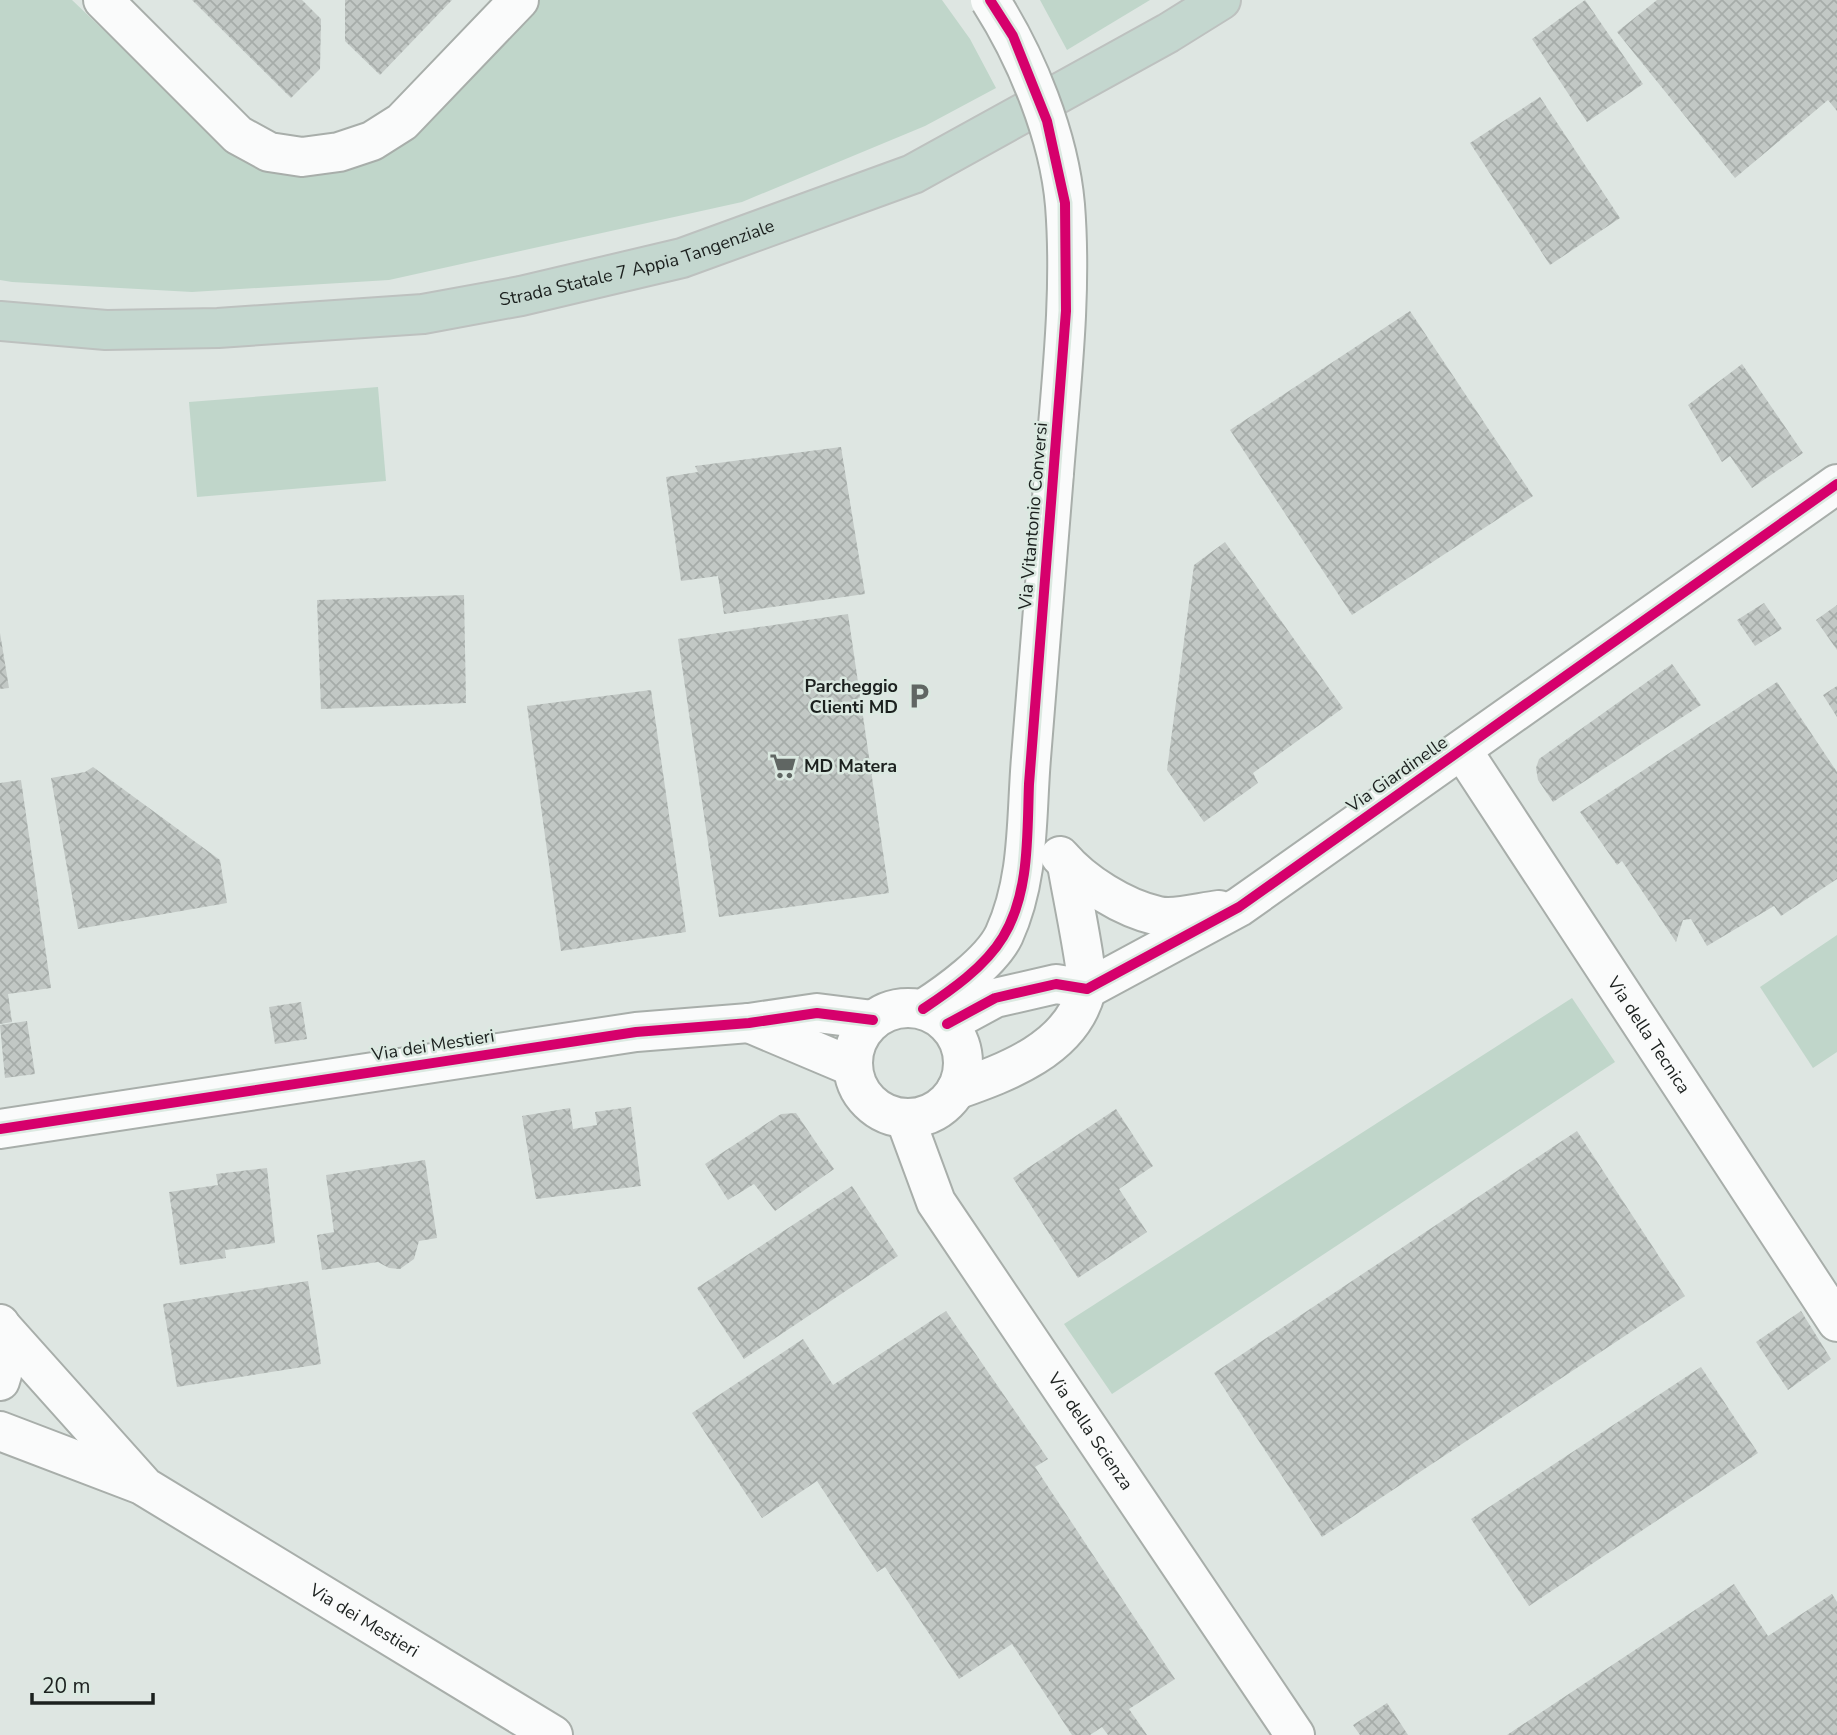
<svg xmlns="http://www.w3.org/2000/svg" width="1837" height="1735" font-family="'Nunito Sans',sans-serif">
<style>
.green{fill:#c0d6ca}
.building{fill:url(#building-cross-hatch)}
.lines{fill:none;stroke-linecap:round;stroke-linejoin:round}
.minor-casing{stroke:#a8aeaa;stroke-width:42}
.highway-casing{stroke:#bdc1bf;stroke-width:42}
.minor{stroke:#fafbfb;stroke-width:38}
.highway{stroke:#c4d7cf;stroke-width:38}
.minor-bridge-casing{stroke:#a8aeaa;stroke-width:42;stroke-linecap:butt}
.minor-bridge{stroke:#fafbfb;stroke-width:38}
.cycleway-casing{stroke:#dbe9e1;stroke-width:15}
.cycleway{stroke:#d6006c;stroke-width:10}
.labels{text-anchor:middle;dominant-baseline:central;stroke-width:5;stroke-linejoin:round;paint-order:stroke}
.street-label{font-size:18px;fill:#1c211f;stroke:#dbe9e1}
.poi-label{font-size:18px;font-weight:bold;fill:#1c211f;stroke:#dbe9e1;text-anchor:end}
</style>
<defs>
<pattern id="building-cross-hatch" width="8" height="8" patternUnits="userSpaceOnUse" patternTransform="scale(1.75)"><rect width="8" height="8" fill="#c2c8c5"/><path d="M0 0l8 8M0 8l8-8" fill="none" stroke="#a6aca9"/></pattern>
</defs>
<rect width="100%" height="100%" fill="#dee6e2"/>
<!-- green -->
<g class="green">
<polygon points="0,0 72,0 219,140 339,162 534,0 942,0 970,39 996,88 925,126 742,202 389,280 192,292 12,282 0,280"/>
<polygon points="1040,0 1150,0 1067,50"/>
<polygon points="378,387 386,481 197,497 189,402"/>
<polygon points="1837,935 1837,1052 1813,1068 1760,987"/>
<polygon points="1572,998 1615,1062 1112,1394 1064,1324"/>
</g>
<!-- building -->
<g class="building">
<polygon points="192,0 302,0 321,19 320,69 291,98"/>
<polygon points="345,0 452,0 380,75 345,41"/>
<polygon points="1585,0 1643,84 1587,122 1532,39"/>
<polygon points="1657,0 1837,0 1837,111 1828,100 1735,178 1617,32"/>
<polygon points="1540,97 1620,218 1550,265 1470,143"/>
<polygon points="1410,311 1533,496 1352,615 1230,430"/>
<polygon points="1742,364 1803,453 1752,488 1730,456 1722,462 1688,405"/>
<polygon points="841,447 865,594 724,614 718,576 681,581 666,477 698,472 695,466"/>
<polygon points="1225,542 1343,708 1253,773 1258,783 1204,822 1167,770 1194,565"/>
<polygon points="464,595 466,703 321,709 317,600"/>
<polygon points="1764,603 1782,629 1755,646 1737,620"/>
<polygon points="1837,605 1837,650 1816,620"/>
<polygon points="848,614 889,893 719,917 678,639"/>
<polygon points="0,633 9,688 0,689"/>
<polygon points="1672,664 1701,705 1553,802 1538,780 1536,768 1539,759"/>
<polygon points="1777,682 1837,772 1837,879 1781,916 1774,906 1707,946 1691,919 1683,920 1676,942 1622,861 1617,865 1580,812"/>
<polygon points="1837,686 1837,717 1823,695"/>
<polygon points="651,690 686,932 561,951 527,706"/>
<polygon points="93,767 220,860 227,903 78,929 51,778 85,772"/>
<polygon points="21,780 51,988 8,994 12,1022 0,1024 0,783"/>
<polygon points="301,1002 307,1039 275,1044 269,1007"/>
<polygon points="27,1021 35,1074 5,1078 0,1025"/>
<polygon points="631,1107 641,1186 536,1199 522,1116 570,1108 573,1129 597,1125 595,1112"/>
<polygon points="1116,1109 1153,1166 1119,1189 1147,1232 1078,1278 1013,1178"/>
<polygon points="796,1113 834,1169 775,1211 754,1184 728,1200 705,1164 781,1114"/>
<polygon points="1577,1131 1685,1296 1322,1537 1214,1373"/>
<polygon points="425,1160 437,1238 419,1241 414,1259 400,1269 389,1268 378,1262 322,1270 317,1235 334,1232 326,1175"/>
<polygon points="267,1168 275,1243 225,1250 226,1258 180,1265 169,1192 218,1185 216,1174"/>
<polygon points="852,1186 898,1256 744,1359 697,1288"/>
<polygon points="308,1281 321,1364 177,1387 163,1304"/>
<polygon points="946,1311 1048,1459 1035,1467 1175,1679 1129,1709 1147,1735 1108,1735 1102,1727 1090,1735 1072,1735 1012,1644 959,1679 885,1567 877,1572 817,1481 762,1518 692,1413 803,1339 833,1385"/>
<polygon points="1801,1311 1831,1359 1788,1390 1756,1342"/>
<polygon points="1701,1367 1758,1453 1529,1606 1471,1519"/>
<polygon points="1734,1584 1768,1636 1832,1594 1837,1602 1837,1735 1507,1735"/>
<polygon points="1387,1703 1408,1735 1360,1735 1353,1725"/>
</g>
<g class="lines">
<!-- minor casing -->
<g class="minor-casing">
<g id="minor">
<polyline points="103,0 238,135 269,152 302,157 339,152 372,141 402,122 519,0"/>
<path id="s1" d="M1462,750l375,572"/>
<path d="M1060,856c23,27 63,52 98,60 17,4 43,-4 61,-6"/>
<circle cx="908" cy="1063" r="55"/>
<path d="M923,1009c25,-16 68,-47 81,-74 26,-57 22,-117 27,-177 8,-95 16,-190 23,-285"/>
<polyline points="749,1023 853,1067"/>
<polyline points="947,1024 995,998 1056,984 1087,989 1239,907 1837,484"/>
<path d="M956,1090c51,-18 115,-41 130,-99 4,-14 -16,-106 -19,-127"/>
<path id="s2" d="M905,1118l31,84 359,533"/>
<polyline points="0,1129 636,1032 749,1023 817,1013 873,1020"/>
<path d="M0,1324c6,20 7,37 0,57"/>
<path id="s3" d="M0,1325l145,162 408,248"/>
<polyline points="0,1431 139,1484"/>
</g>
</g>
<!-- highway casing -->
<g class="highway-casing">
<g id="highway">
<path id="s4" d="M0,321l106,9 112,-2 205,-14 98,-18 161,-38 231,-84 255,-141 53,-33"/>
</g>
</g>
<!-- minor -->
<use href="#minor" class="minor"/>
<!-- highway -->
<use href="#highway" class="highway"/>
<!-- minor-bridge casing -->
<g class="minor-bridge-casing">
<path id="minor-bridge" d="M990,0c37,58 69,136 75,205 7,89 -4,179 -11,268"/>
</g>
<!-- minor-bridge -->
<use href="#minor-bridge" class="minor-bridge"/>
<!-- cycleway casing -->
<g class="cycleway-casing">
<g id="cycleway">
<path d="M923,1009c27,-18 62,-42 80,-72 27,-44 24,-103 26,-153l37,-473 -1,-108 -18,-82 -34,-85 -23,-36"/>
<polyline points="947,1024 995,998 1056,984 1087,989 1239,907 1837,484"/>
<polyline points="0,1129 636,1032 749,1023 817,1013 873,1020"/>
</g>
</g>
<!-- cycleway -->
<use href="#cycleway" class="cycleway"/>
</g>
<!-- icons -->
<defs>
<g id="parking-bare" transform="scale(2.1)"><path d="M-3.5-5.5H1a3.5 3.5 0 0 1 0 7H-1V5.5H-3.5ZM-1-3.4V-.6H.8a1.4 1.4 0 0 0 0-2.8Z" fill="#606663" stroke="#dbe9e1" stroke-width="2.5" paint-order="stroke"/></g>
<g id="supermarket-bare" transform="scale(2.1)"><path d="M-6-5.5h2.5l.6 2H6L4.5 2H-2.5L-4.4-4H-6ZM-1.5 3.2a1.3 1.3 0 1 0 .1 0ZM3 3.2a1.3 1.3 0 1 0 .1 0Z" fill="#606663" stroke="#dbe9e1" stroke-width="2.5" paint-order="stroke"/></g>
</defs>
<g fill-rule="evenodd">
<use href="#parking-bare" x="919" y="696"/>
<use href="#supermarket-bare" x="783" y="766"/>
</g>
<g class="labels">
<!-- street labels -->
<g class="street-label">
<text stroke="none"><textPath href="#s4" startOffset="644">Strada Statale 7 Appia Tangenziale</textPath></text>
<text transform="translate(1033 516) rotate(-85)">Via Vitantonio Conversi</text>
<text transform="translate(1397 774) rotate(-35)">Via Giardinelle</text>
<text stroke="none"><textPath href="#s1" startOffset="341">Via della Tecnica</textPath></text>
<text transform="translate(433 1045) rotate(-9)">Via dei Mestieri</text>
<text stroke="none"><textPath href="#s2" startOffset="366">Via della Scienza</textPath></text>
<text stroke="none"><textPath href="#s3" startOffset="474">Via dei Mestieri</textPath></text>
</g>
<!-- poi labels -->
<g class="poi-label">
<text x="898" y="686">Parcheggio<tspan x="898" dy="21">Clienti MD</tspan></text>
<text x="804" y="766" text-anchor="start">MD Matera</text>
</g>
</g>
<!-- scale -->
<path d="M32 1693v10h121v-10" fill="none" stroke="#1c211f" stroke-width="3.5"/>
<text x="42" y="1693" font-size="21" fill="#1c211f" stroke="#dbe9e1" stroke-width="5" paint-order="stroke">20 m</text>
</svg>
